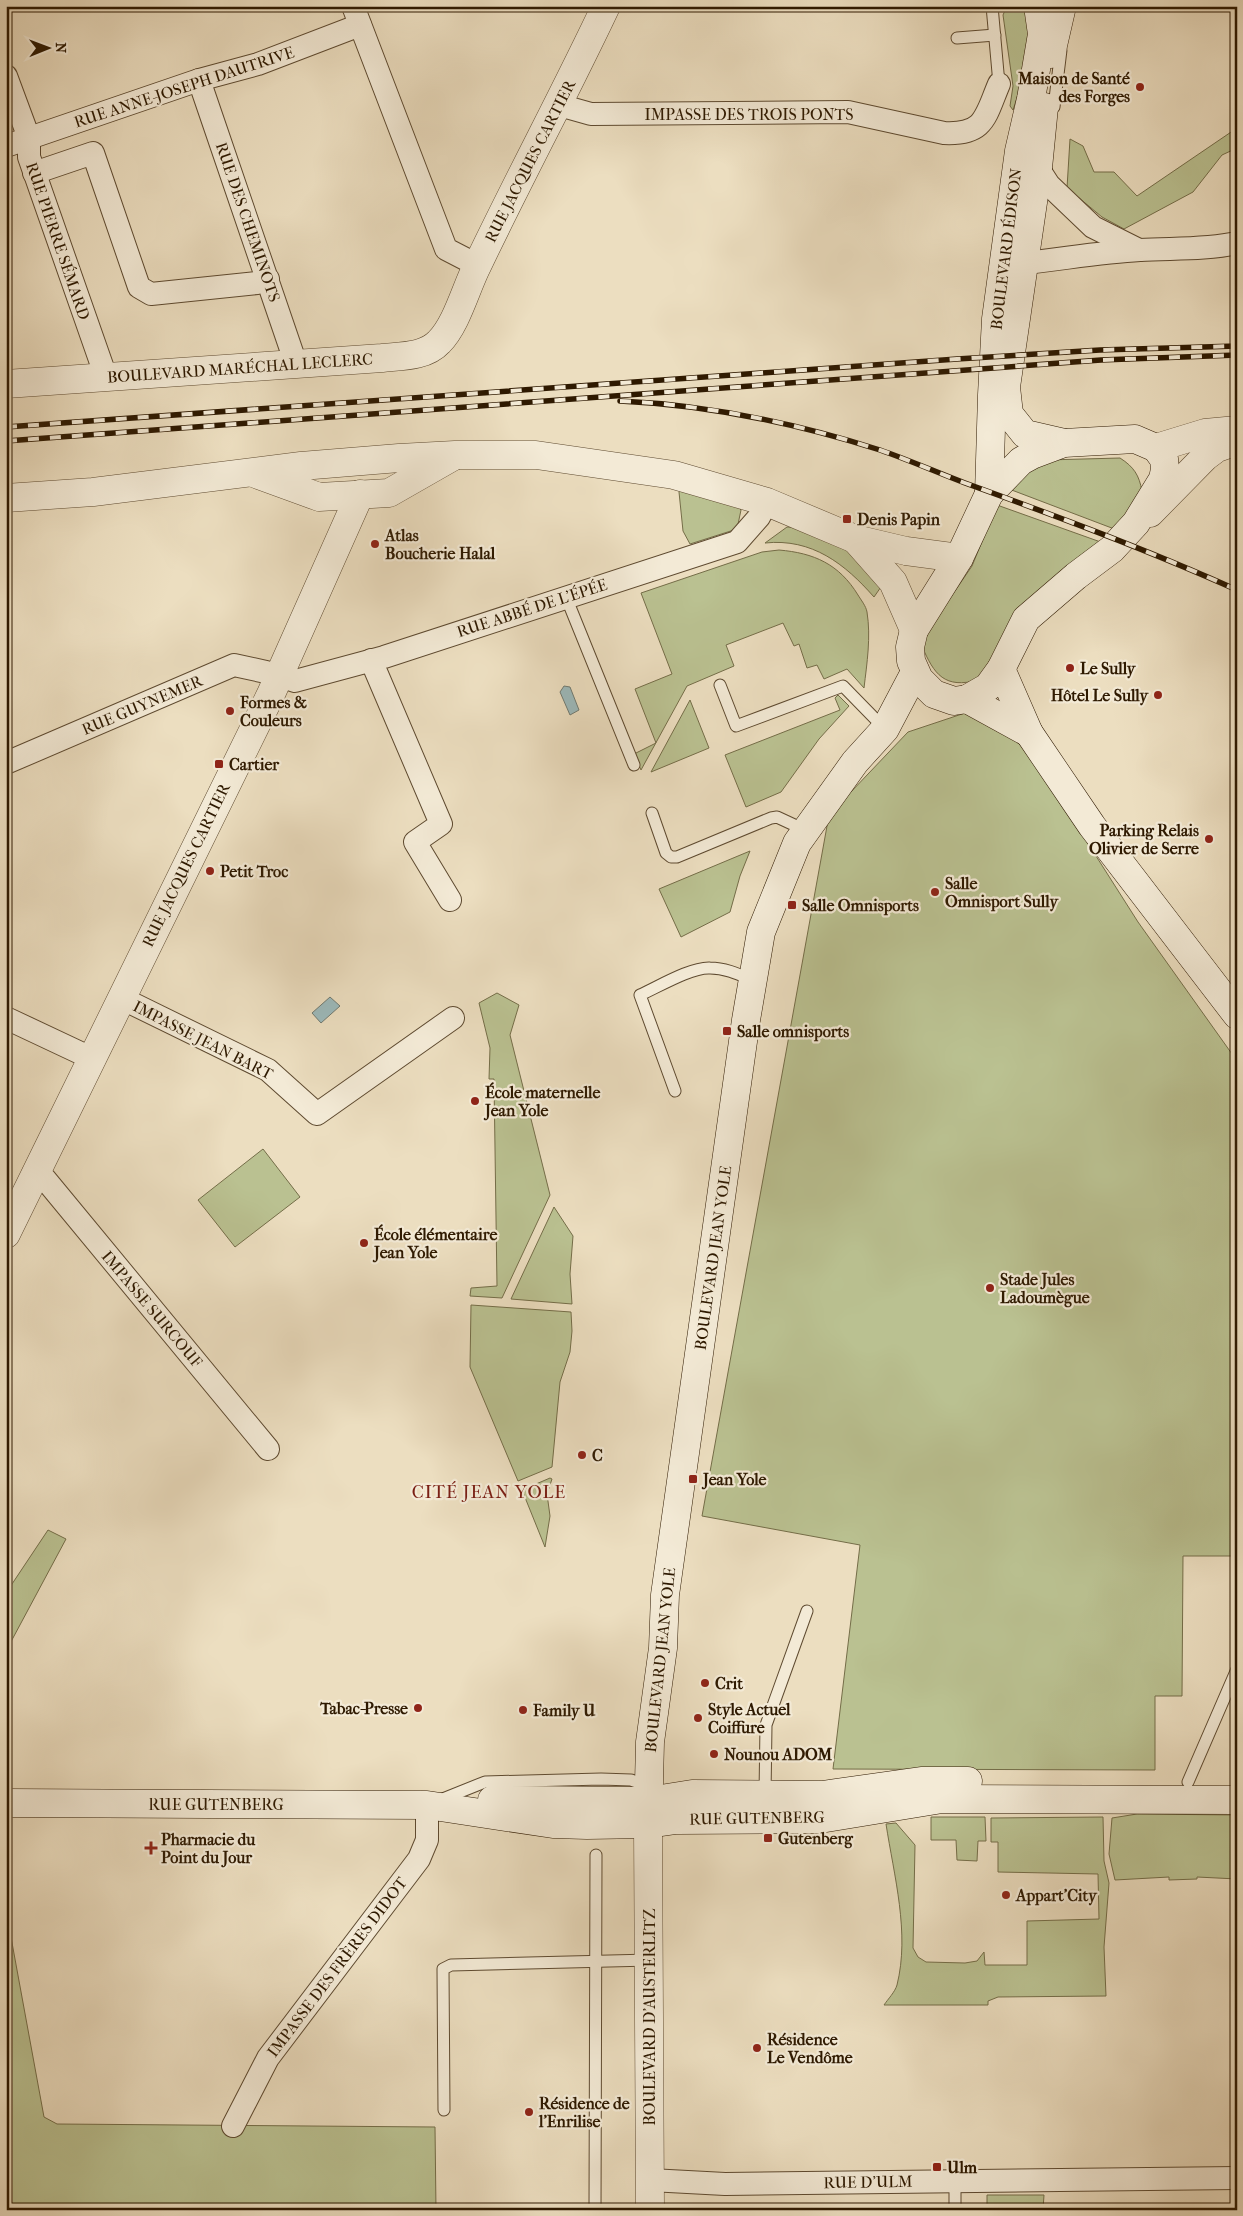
<svg xmlns="http://www.w3.org/2000/svg" width="1243" height="2216" font-family="'IM FELL French Canon',serif">
<style>
.green{fill:#bac191;stroke:#746d48}
.water{fill:#9cbabc;stroke:#707a71}
.lines{fill:none;stroke-linecap:round;stroke-linejoin:round}
.service-casing{stroke:#5e4a30;stroke-width:13}
.minor-casing{stroke:#5e4a30;stroke-width:24}
.tertiary-casing{stroke:#5e4a30;stroke-width:29}
.secondary-casing{stroke:#2e1900;stroke-width:29}
.service{stroke:#f3ead6;stroke-width:11}
.minor{stroke:#f3ead6;stroke-width:22}
.tertiary{stroke:#f3ead6;stroke-width:28}
.secondary{stroke:#f3ead6;stroke-width:28}
.rail-casing{stroke:#2e1900;stroke-width:5.5}
.rail{stroke:#f3ead6;stroke-width:4;stroke-dasharray:11;stroke-linecap:butt}
.poi-dot{fill:#8f2418;stroke:#f3ead6;stroke-width:2}
.labels{text-anchor:middle;dominant-baseline:central;stroke-width:4.5;stroke-linejoin:round;paint-order:stroke}
.poi-label{font-size:16px;font-weight:bold;fill:#2e1900;stroke:#f3ead6;text-anchor:start}
.street-label{font-size:16px;fill:#2e1900;stroke:#f3ead6}
.neighbourhood-label{font-size:18px;letter-spacing:1px;fill:#7a1f14;stroke:#f3ead6}
</style>
<rect width="100%" height="100%" fill="#ecdec0"/>
<filter id="stains"><feTurbulence type="fractalNoise" baseFrequency=".004" numOctaves="4"/><feColorMatrix values="0 0 0 0 .2 0 0 0 0 .09 0 0 0 0 .02 0 0 0 .5 -.17"/></filter>
<radialGradient id="worn" r=".72"><stop offset=".6" stop-color="#630" stop-opacity="0"/><stop offset="1" stop-color="#630" stop-opacity=".3"/></radialGradient>
<!-- green -->
<g class="green">
<path d="M1007,6h15c17,21 -1,80 -9,104l-3,-4 3,-20 -10,-71z"/>
<polygon points="1237,128 1237,148 1222,155 1193,192 1124,229 1102,217 1067,188 1070,139 1083,146 1094,172 1114,172 1137,196"/>
<path d="M1120,458c14,9 19,17 22,33l-25,39 -108,-41 13,-17 24,-12z"/>
<polygon points="682,487 736,504 741,510 737,529 690,544 683,531 679,492"/>
<path d="M997,505l112,40 -131,135c-33,9 -44,-5 -56,-34l9,-20 41,-60z"/>
<path d="M787,527c36,-1 73,32 96,57l-9,13c-29,-33 -62,-59 -109,-54z"/>
<path d="M779,550c35,3 60,14 79,45 3,5 8,11 9,17 4,25 0,51 -3,76l-17,-19 -23,10 -7,-14 -10,3 -8,-24 -5,2 -11,-23 -57,22 8,21 -47,20 -46,84 -7,-16 22,-11 -21,-54 37,-15 -31,-81 121,-41z"/>
<polygon points="838,695 849,706 819,739 781,792 746,807 725,755 840,710 835,698"/>
<polygon points="690,700 709,748 651,772"/>
<polygon points="998,702 1138,922 1237,1061 1237,1556 1183,1556 1182,1696 1155,1696 1155,1770 833,1769 860,1545 702,1516 829,815 908,732"/>
<polygon points="750,851 740,876 730,912 681,937 659,889"/>
<polygon points="497,993 519,1005 510,1035 550,1195 502,1298 470,1296 471,1288 497,1286 494,1079 489,1079 490,1048 479,1003"/>
<polygon points="263,1149 300,1197 235,1247 198,1200"/>
<polygon points="554,1207 573,1236 570,1274 572,1304 511,1299"/>
<polygon points="471,1305 571,1312 572,1331 570,1352 560,1382 552,1467 518,1481 470,1367"/>
<polygon points="550,1478 552,1479 547,1494 550,1516 545,1547 522,1490"/>
<polygon points="48,1530 66,1539 6,1651 6,1593"/>
<polygon points="1137,1814 1237,1815 1237,1879 1197,1877 1197,1879 1169,1880 1169,1877 1115,1880 1109,1854 1112,1818"/>
<polygon points="931,1817 985,1817 986,1841 978,1841 977,1861 957,1860 956,1840 931,1840"/>
<path d="M1103,1817l1,44 5,22 -5,64 2,49 -108,1 -10,4v4h-104c4,-6 11,-13 13,-20 13,-52 -3,-109 -11,-161l10,-1 19,22 -2,103 5,9 8,5 39,1 12,-2 7,-9 1,13h42v-44l72,-2 -1,-45 -100,-2v-30h-7v-24z"/>
<polygon points="6,1910 44,2117 57,2124 435,2127 436,2210 6,2210"/>
<polygon points="987,2195 1044,2195 1043,2210 987,2210"/>
</g>
<!-- water -->
<g class="water">
<polygon points="564,686 570,687 579,710 570,715 560,692"/>
<polygon points="330,997 340,1006 321,1023 312,1013"/>
</g>
<g class="lines">
<!-- service casing -->
<g class="service-casing">
<g id="service">
<polyline points="992,6 999,84"/>
<polyline points="957,38 995,35"/>
<polyline points="1049,112 1054,107 1061,50"/>
<polyline points="566,597 634,765"/>
<polyline points="720,685 736,726 843,686 885,729"/>
<polyline points="652,813 666,853 671,857 677,857 771,818 777,817 805,830"/>
<path d="M675,1091l-35,-96c18,-8 51,-28 70,-27 15,0 28,6 42,12"/>
<polyline points="1188,1782 1237,1669"/>
<polyline points="765,1795 766,1725 807,1611"/>
<polyline points="440,1800 485,1782 601,1779 631,1780 648,1786"/>
<polyline points="444,2110 443,1969 451,1965 650,1960"/>
<polyline points="955,2181 955,2210"/>
<polyline points="595,2210 596,1855"/>
</g>
</g>
<!-- minor casing -->
<g class="minor-casing">
<g id="minor">
<polyline points="353,6 446,249 477,265"/>
<polyline points="6,76 29,138 29,157 106,377"/>
<polyline points="199,80 296,364"/>
<path d="M559,105l32,9 257,-2 96,21c41,2 41,-16 55,-49"/>
<polyline points="6,146 199,80 258,64 360,25"/>
<polyline points="1038,168 1049,185 1093,227 1139,250"/>
<polyline points="34,173 93,153 139,287 151,294 257,283 268,279"/>
<path d="M1016,276l9,-13c38,-4 77,-11 115,-13 32,-2 65,0 97,-7"/>
<polyline points="371,660 441,824 415,842 450,900"/>
<polyline points="6,763 234,665 266,672 295,681 384,657 737,542 759,517 767,502"/>
<polyline points="121,998 268,1070 317,1114 453,1018"/>
<polyline points="6,1018 91,1058"/>
<polyline points="33,1174 45,1179 268,1449"/>
<polyline points="233,2126 268,2058 419,1859 427,1840 427,1805"/>
<polyline points="650,2180 725,2184 1237,2178"/>
</g>
</g>
<!-- tertiary casing -->
<g class="tertiary-casing">
<g id="tertiary">
<path d="M6,384l376,-26c19,-2 43,-1 57,-16 18,-18 27,-55 39,-78 41,-86 87,-171 128,-258"/>
<polyline points="1156,448 1205,433 1237,430"/>
<polyline points="256,474 319,497 389,493 452,457"/>
<polyline points="6,498 93,492 301,466 399,458 455,455 536,455 674,475 767,502 855,539 906,551 959,558"/>
<polyline points="1150,513 1205,457 1217,448 1237,441"/>
<polyline points="855,539 893,582 914,630"/>
<polyline points="6,1234 271,694 360,494"/>
<polyline points="648,1824 650,2210"/>
</g>
</g>
<!-- secondary casing -->
<g class="secondary-casing">
<g id="secondary">
<polyline points="1051,54 1062,6"/>
<polyline points="1044,107 1038,168 1006,387 1009,414 1025,434 1064,443"/>
<polygon points="1135,439 1156,448 1164,459 1165,469 1163,479 1136,523 1112,549 1076,576 1026,619 1001,669 988,687 967,699 954,701 934,694 919,679 911,661 910,647 914,630 959,558 989,494 1021,461 1032,455 1064,443"/>
<polyline points="989,494 992,395 996,319 1019,151 1031,99 1042,34 1038,6"/>
<polyline points="1001,669 1029,733 1092,826 1237,1015"/>
<polyline points="967,699 1029,733"/>
<polyline points="492,1800 648,1801 692,1794 822,1795 921,1781 968,1781"/>
<polyline points="6,1803 427,1805 553,1824 587,1825 648,1824 676,1820 820,1819 942,1799 1237,1800"/>
<polyline points="648,1824 650,1742 663,1648 665,1595 746,1020 761,932 797,843 855,762 885,729 915,672"/>
</g>
</g>
<!-- service -->
<use href="#service" class="service"/>
<!-- minor -->
<use href="#minor" class="minor"/>
<!-- tertiary -->
<use href="#tertiary" class="tertiary"/>
<!-- secondary -->
<use href="#secondary" class="secondary"/>
<!-- rail casing -->
<g class="rail-casing">
<g id="rail">
<path d="M620,401c89,4 175,22 260,49 29,10 56,22 85,33 91,33 183,67 272,107"/>
<polyline points="6,427 957,359 1100,350 1237,346"/>
<polyline points="6,441 1101,360 1237,355"/>
</g>
</g>
<!-- rail -->
<use href="#rail" class="rail"/>
</g>
<!-- markers -->
<g class="poi-dot">
<circle cx="1140" cy="87" r="5"/>
<rect x="842" y="514" width="10" height="10" rx="2.5"/>
<circle cx="375" cy="544" r="5"/>
<circle cx="1070" cy="668" r="5"/>
<circle cx="1158" cy="695" r="5"/>
<circle cx="230" cy="711" r="5"/>
<rect x="214" y="759" width="10" height="10" rx="2.5"/>
<circle cx="1209" cy="839" r="5"/>
<circle cx="210" cy="871" r="5"/>
<circle cx="935" cy="892" r="5"/>
<rect x="787" y="900" width="10" height="10" rx="2.5"/>
<rect x="722" y="1026" width="10" height="10" rx="2.5"/>
<circle cx="475" cy="1101" r="5"/>
<circle cx="364" cy="1243" r="5"/>
<circle cx="990" cy="1288" r="5"/>
<circle cx="582" cy="1455" r="5"/>
<rect x="688" y="1474" width="10" height="10" rx="2.5"/>
<circle cx="705" cy="1683" r="5"/>
<circle cx="418" cy="1708" r="5"/>
<circle cx="523" cy="1710" r="5"/>
<circle cx="698" cy="1718" r="5"/>
<circle cx="714" cy="1754" r="5"/>
<rect x="763" y="1833" width="10" height="10" rx="2.5"/>
<path d="M148.5 1840.5h5v5h5v5h-5v5h-5v-5h-5v-5h5z"/>
<circle cx="1006" cy="1895" r="5"/>
<circle cx="757" cy="2048" r="5"/>
<circle cx="529" cy="2112" r="5"/>
<rect x="932" y="2162" width="10" height="10" rx="2.5"/>
</g>
<g class="labels">
<!-- poi labels -->
<g class="poi-label">
<text x="1130" y="78" text-anchor="end">Maison de Santé<tspan x="1130" dy="18">des Forges</tspan></text>
<text x="857" y="519">Denis Papin</text>
<text x="385" y="535">Atlas<tspan x="385" dy="18">Boucherie Halal</tspan></text>
<text x="1080" y="668">Le Sully</text>
<text x="1148" y="695" text-anchor="end">Hôtel Le Sully</text>
<text x="240" y="702">Formes &amp;<tspan x="240" dy="18">Couleurs</tspan></text>
<text x="229" y="764">Cartier</text>
<text x="1199" y="830" text-anchor="end">Parking Relais<tspan x="1199" dy="18">Olivier de Serre</tspan></text>
<text x="220" y="871">Petit Troc</text>
<text x="945" y="883">Salle<tspan x="945" dy="18">Omnisport Sully</tspan></text>
<text x="802" y="905">Salle Omnisports</text>
<text x="737" y="1031">Salle omnisports</text>
<text x="485" y="1092">École maternelle<tspan x="485" dy="18">Jean Yole</tspan></text>
<text x="374" y="1234">École élémentaire<tspan x="374" dy="18">Jean Yole</tspan></text>
<text x="1000" y="1279">Stade Jules<tspan x="1000" dy="18">Ladoumègue</tspan></text>
<text x="592" y="1455">C</text>
<text x="703" y="1479">Jean Yole</text>
<text x="715" y="1683">Crit</text>
<text x="408" y="1708" text-anchor="end">Tabac-Presse</text>
<text x="708" y="1709">Style Actuel<tspan x="708" dy="18">Coiffure</tspan></text>
<text x="533" y="1710">Family U</text>
<text x="724" y="1754">Nounou ADOM</text>
<text x="778" y="1838">Gutenberg</text>
<text x="161" y="1839">Pharmacie du<tspan x="161" dy="18">Point du Jour</tspan></text>
<text x="1016" y="1895">Appart'City</text>
<text x="767" y="2039">Résidence<tspan x="767" dy="18">Le Vendôme</tspan></text>
<text x="539" y="2103">Résidence de<tspan x="539" dy="18">l’Enrilise</tspan></text>
<text x="947" y="2167">Ulm</text>
</g>
<!-- street labels -->
<g class="street-label">
<text transform="translate(184 87) rotate(-18)">RUE ANNE-JOSEPH DAUTRIVE</text>
<text x="749" y="114">IMPASSE DES TROIS PONTS</text>
<text transform="translate(530 161) rotate(-63)">RUE JACQUES CARTIER</text>
<text transform="translate(248 222) rotate(71)">RUE DES CHEMINOTS</text>
<text transform="translate(58 241) rotate(71)">RUE PIERRE SÉMARD</text>
<text transform="translate(1006 249) rotate(-83)">BOULEVARD ÉDISON</text>
<text transform="translate(240 368) rotate(-4)">BOULEVARD MARÉCHAL LECLERC</text>
<text transform="translate(532 608) rotate(-18)">RUE ABBÉ DE L'ÉPÉE</text>
<text transform="translate(142 705) rotate(-23)">RUE GUYNEMER</text>
<text transform="translate(186 865) rotate(-64)">RUE JACQUES CARTIER</text>
<text transform="translate(203 1040) rotate(27)">IMPASSE JEAN BART</text>
<text transform="translate(713 1258) rotate(-82)">BOULEVARD JEAN YOLE</text>
<text transform="translate(152 1309) rotate(50)">IMPASSE SURCOUF</text>
<text transform="translate(660 1660) rotate(-84)">BOULEVARD JEAN YOLE</text>
<text x="216" y="1804">RUE GUTENBERG</text>
<text transform="translate(757 1818) rotate(-1)">RUE GUTENBERG</text>
<text transform="translate(337 1967) rotate(-53)">IMPASSE DES FRÈRES DIDOT</text>
<text transform="translate(649 2017) rotate(-90)">BOULEVARD D'AUSTERLITZ</text>
<text transform="translate(868 2182) rotate(-1)">RUE D'ULM</text>
</g>
<!-- neighbourhood labels -->
<g class="neighbourhood-label">
<text x="489" y="1492">CITÉ JEAN YOLE</text>
</g>
</g>
<!-- margin -->
<rect width="1243" height="2216" fill="none" stroke="#ecdec0" stroke-width="25"/>
<rect x="8" y="8" width="1228" height="2201" fill="none" stroke="#2e1900" stroke-width="2.5"/>
<rect x="12" y="12" width="1218" height="2191" fill="none" stroke="#2e1900"/>
<!-- north arrow -->
<g transform="translate(48 48) rotate(89)" stroke="#f3ead6" stroke-width="4" paint-order="stroke">
<path d="M0-4L9 19L0 12L-9 19Z" fill="#2e1900"/>
<text y="-8" font-size="14" font-weight="bold" text-anchor="middle" fill="#2e1900">N</text>
</g>
<rect width="100%" height="100%" filter="url(#stains)"/>
<rect width="100%" height="100%" fill="url(#worn)"/>
</svg>
